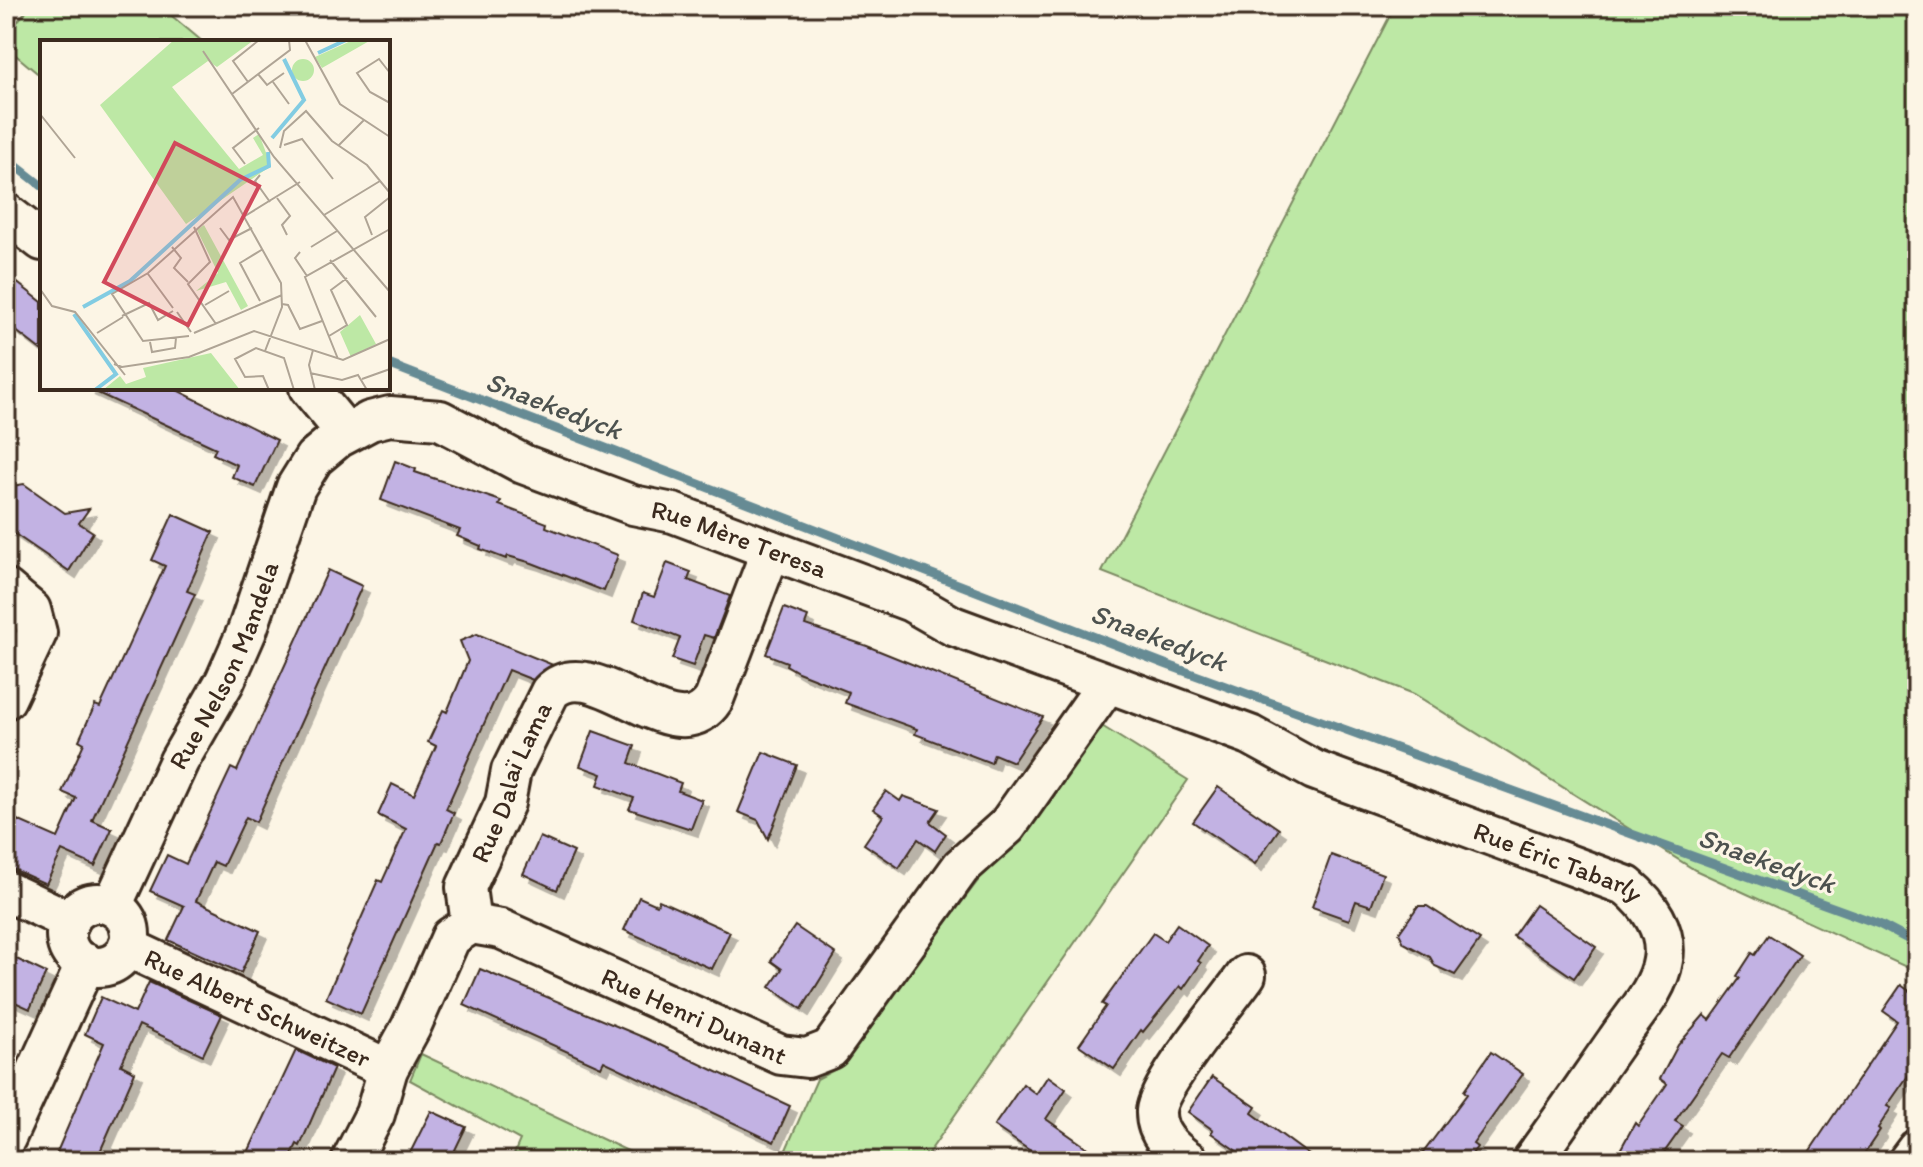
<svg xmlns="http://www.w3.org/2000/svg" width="1923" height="1167" font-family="Itim,sans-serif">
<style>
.green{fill:#bde8a5;stroke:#7c8962;stroke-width:2}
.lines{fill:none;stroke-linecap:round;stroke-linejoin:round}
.stream{stroke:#668b94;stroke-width:9}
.building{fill:#c2b2e3;stroke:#3b2a1e;stroke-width:2;filter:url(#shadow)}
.minor-casing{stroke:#3b2a1e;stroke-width:44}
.minor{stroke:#fcf5e5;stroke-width:38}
.labels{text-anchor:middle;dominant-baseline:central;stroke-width:6;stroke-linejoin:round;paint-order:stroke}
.street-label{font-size:26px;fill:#3b2a1e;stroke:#fcf5e5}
.water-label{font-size:28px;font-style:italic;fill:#4d524f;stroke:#fcf5e5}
.inset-river{fill:none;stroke:#82cce2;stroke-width:4}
.inset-road{fill:none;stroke:#afa495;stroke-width:2}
.view{fill:#d1495b;fill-opacity:0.15;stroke:#d1495b;stroke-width:4}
.inset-edge{fill:none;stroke:#3b2a1e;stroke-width:4}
</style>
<defs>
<filter id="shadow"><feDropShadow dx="7" dy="7" stdDeviation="0" flood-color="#0004"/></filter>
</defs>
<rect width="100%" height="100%" fill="#fcf5e5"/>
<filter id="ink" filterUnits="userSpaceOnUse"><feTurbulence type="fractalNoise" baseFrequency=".0125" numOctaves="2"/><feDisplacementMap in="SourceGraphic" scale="16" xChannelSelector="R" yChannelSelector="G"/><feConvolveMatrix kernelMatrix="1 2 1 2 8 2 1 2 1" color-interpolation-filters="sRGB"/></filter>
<g filter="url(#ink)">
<!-- green -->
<g class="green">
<polygon points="30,6 160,6 203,42 42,42 42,77 12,52 8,33"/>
<polygon points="1395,6 1917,6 1917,972 1695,870 1414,694 1102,572"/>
<polygon points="1097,723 1188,780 923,1161 781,1161 817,1079 836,1069"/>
<polygon points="421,1054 649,1161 511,1161 520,1140 410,1080"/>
</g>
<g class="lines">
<!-- stream -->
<g class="stream">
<polyline points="6,158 42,186"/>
<polyline points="388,364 1165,664 1879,924 1917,944"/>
</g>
</g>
<!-- building -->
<g class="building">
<polygon points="6,274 42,302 42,351 6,323"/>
<polygon points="87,388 173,388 277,440 255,487 232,477 237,465 213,454 216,448"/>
<polygon points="395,461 416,469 415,472 501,501 499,505 547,523 546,527 618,555 604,591 532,563 508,556 506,559 480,549 481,546 457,536 460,530 381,500"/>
<polygon points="24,484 65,513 89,509 79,523 93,532 69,571 6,528 6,487"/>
<polygon points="173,514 213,532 187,591 195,594 92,820 112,829 95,866 62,851 46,884 6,866 6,815 58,838 76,798 62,792 84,743 79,740 95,705 100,707 165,566 152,560"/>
<polygon points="667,563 691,572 688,580 730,596 714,638 704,635 693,666 672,659 680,638 634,620 643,593 654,597"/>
<polygon points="328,570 362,586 256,822 246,817 223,866 214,862 196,901 260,931 241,973 168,940 184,906 150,891 167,855 186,864 231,768 237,771"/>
<polygon points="784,608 808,617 805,625 867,646 1043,717 1013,762 994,754 991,763 915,734 917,729 845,703 849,692 798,672 786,665 787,662 766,654"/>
<polygon points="477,634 553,665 533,680 508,670 446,809 454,813 441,843 438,842 361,1014 326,998 378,880 382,882 406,829 378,815 392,784 414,795 436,746 428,742 443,710 447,712 468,661 460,641"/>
<polygon points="593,731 635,746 629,763 681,783 678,791 702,800 691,829 629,809 634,798 598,785 602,774 580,766"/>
<polygon points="763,752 797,765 768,839 758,820 738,812"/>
<polygon points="1218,787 1279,829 1255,864 1193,822"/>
<polygon points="886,791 900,801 903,796 939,809 930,822 946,834 935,851 918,839 899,868 864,844 883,816 873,809"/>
<polygon points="540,837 574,852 557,890 523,874"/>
<polygon points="1331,855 1383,874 1371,906 1356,901 1349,920 1312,907"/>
<polygon points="639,897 657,905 659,900 730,932 712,969 624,930"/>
<polygon points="1535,905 1596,947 1574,978 1513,936"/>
<polygon points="1418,906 1427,906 1480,940 1455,975 1435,966 1430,957 1404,943 1399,933"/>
<polygon points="1177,924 1208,946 1198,961 1201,963 1183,989 1180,986 1143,1032 1141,1030 1114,1069 1079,1045 1106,1006 1102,1004 1153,933 1165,941"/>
<polygon points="795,926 836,954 802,1009 770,987 782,969 771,961"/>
<polygon points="1769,935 1800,955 1729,1058 1722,1054 1675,1121 1683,1126 1658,1161 1614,1161 1635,1123 1638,1126 1667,1084 1660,1079 1678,1045 1704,1015 1710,1020 1740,978 1737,976 1752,953 1755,955"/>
<polygon points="6,954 46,973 30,1009 6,998"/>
<polygon points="480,969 645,1038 790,1106 774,1142 604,1061 601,1067 464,1005"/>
<polygon points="149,982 222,1015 203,1055 139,1025 121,1065 135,1072 96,1161 77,1161 57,1152 104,1043 85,1034 101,997 135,1013"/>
<polygon points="1901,985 1915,995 1917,992 1917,1063 1887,1106 1891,1108 1878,1128 1880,1130 1859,1161 1803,1161 1897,1021 1883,1011"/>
<polygon points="296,1050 334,1068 300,1146 297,1144 289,1161 244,1161"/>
<polygon points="1491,1052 1523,1074 1473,1144 1477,1147 1467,1161 1417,1161 1467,1094 1464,1091"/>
<polygon points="1048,1076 1066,1089 1046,1119 1106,1161 1045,1161 994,1126 1023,1084 1036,1094"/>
<polygon points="1212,1077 1256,1107 1252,1113 1317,1161 1251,1161 1211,1133 1213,1130 1188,1112"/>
<polygon points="431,1111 466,1127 454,1152 473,1161 406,1161"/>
</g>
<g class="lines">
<!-- minor casing -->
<g class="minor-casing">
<g id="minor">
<polyline points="6,213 42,241"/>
<polyline points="309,388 346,433"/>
<polyline points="6,589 31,610 37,633 6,699"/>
<polyline points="6,891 70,921"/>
<circle cx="98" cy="935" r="32"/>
<path id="s1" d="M112,906l67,-145 46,-80 22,-50 49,-144 18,-29 24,-20 32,-17 20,-5 50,4 83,44 110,41 40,8 238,89 42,24 297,109 64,35 313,116c22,18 41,45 36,74 -4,29 -30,56 -46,80 -28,40 -56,81 -85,121"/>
<path id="s2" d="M471,924l-5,-37 39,-84 6,-32 39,-79c43,-45 125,67 164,7l57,-149"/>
<path id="s3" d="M127,947l261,122"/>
<polyline points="6,1138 86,963"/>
<path id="s4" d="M351,1161l24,-47 13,-45 23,-42 40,-90 20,-13 30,5 280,126 26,3 23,-9 131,-182 46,-41 100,-142"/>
<path d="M1189,1161c-17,-12 -34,-27 -33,-50 2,-27 72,-110 90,-136"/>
<polyline points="1908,1161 1917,1149"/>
</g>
</g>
<!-- minor -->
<use href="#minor" class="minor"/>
</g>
</g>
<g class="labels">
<!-- street labels -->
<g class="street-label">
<text stroke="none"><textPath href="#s1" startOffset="954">Rue Mère Teresa</textPath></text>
<text stroke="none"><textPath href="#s1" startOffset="266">Rue Nelson Mandela</textPath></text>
<text stroke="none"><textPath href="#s2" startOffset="152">Rue Dalaï Lama</textPath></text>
<text stroke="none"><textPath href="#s1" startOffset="1836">Rue Éric Tabarly</textPath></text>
<text stroke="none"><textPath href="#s3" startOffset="144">Rue Albert Schweitzer</textPath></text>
<text stroke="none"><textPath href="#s4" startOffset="512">Rue Henri Dunant</textPath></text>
</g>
<!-- water labels -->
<g class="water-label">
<text transform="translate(554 405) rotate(21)">Snaekedyck</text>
<text transform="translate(1159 637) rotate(21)">Snaekedyck</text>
<text transform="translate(1767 860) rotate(20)">Snaekedyck</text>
</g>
</g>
<!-- overview -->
<g transform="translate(40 40)">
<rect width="350" height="350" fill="#fcf5e5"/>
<path d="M134,0h80l-37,27 -9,-6 -36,26 67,82 24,-14 -10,-17 6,-4 12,32 -85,58 -86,-119zM313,0h18l-49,28 -7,-11zM252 30a11 11 0 1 1 22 0a11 11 0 1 1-22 0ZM164,185l44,81 -7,4 -15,-28 -30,9 22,-18 -21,-43zM320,275l16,29 -25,13 -11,-25zM171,313l29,37h-137l17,-14 6,8 20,-7 -3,-9z" fill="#bde8a5"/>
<path class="inset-river" d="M278,13l28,-13M232,98l32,-38 -20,-41M43,267l47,-26 110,-101 29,-14 -1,-14M34,274l42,60 -21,16"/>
<path class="inset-road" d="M265,0l35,64 50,33M163,11l71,106 116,135M350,33l-11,-14 -22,14 13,19 20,11M218,34l9,11 17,-12M208,42l-15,-21 26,-21M233,42l16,22M192,54l58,-44 -1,-10M0,74l35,44M244,105l18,-6 31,40M299,105l25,-25M240,108l4,-17 22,-20 26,30 35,24 23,28M205,124l-12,-16 26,-20M220,135l-5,6 15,21M237,158l13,18 -8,9 5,10M284,175l56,-34M205,176l55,-34M154,187l16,35 -22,22 28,40M180,188l9,12 23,-12M332,195l-7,-18 25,-20M132,207l9,11 -7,10 14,14M271,207l26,-16M260,212l-5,6 12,18M290,220l46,57M108,234l25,34M0,249l12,17 23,6 50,63M220,261l-20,-38 23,-14M242,264l6,1 12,24 22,-8M165,265l24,-14M137,272l14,20M82,276l27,-13 9,17 15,-9M57,293l26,-16M154,293l88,-38M149,296l-46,5 -31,-47 36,-21 85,-76 48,86 1,24 -17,44M289,296l18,-11 -16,-35 16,-12M110,302l2,10 23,-4 1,-10M273,310l-4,15 6,25M298,319l-33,-82 85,-48M74,324l8,3 67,-10 65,-26 89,29 47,-21M270,333l32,7 16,-5 9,15M322,339l28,-10M229,350l-6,-14 -18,1 -10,-18 21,-11 28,10 10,32"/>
<path class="view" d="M135,103l84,43 -71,139 -84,-43z"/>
<rect width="350" height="350" class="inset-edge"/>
</g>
<!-- margin -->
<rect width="1923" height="1167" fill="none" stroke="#fcf5e5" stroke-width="32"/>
<rect x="16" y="16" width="1891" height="1135" fill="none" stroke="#3b2a1e" stroke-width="3" filter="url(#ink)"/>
</svg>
